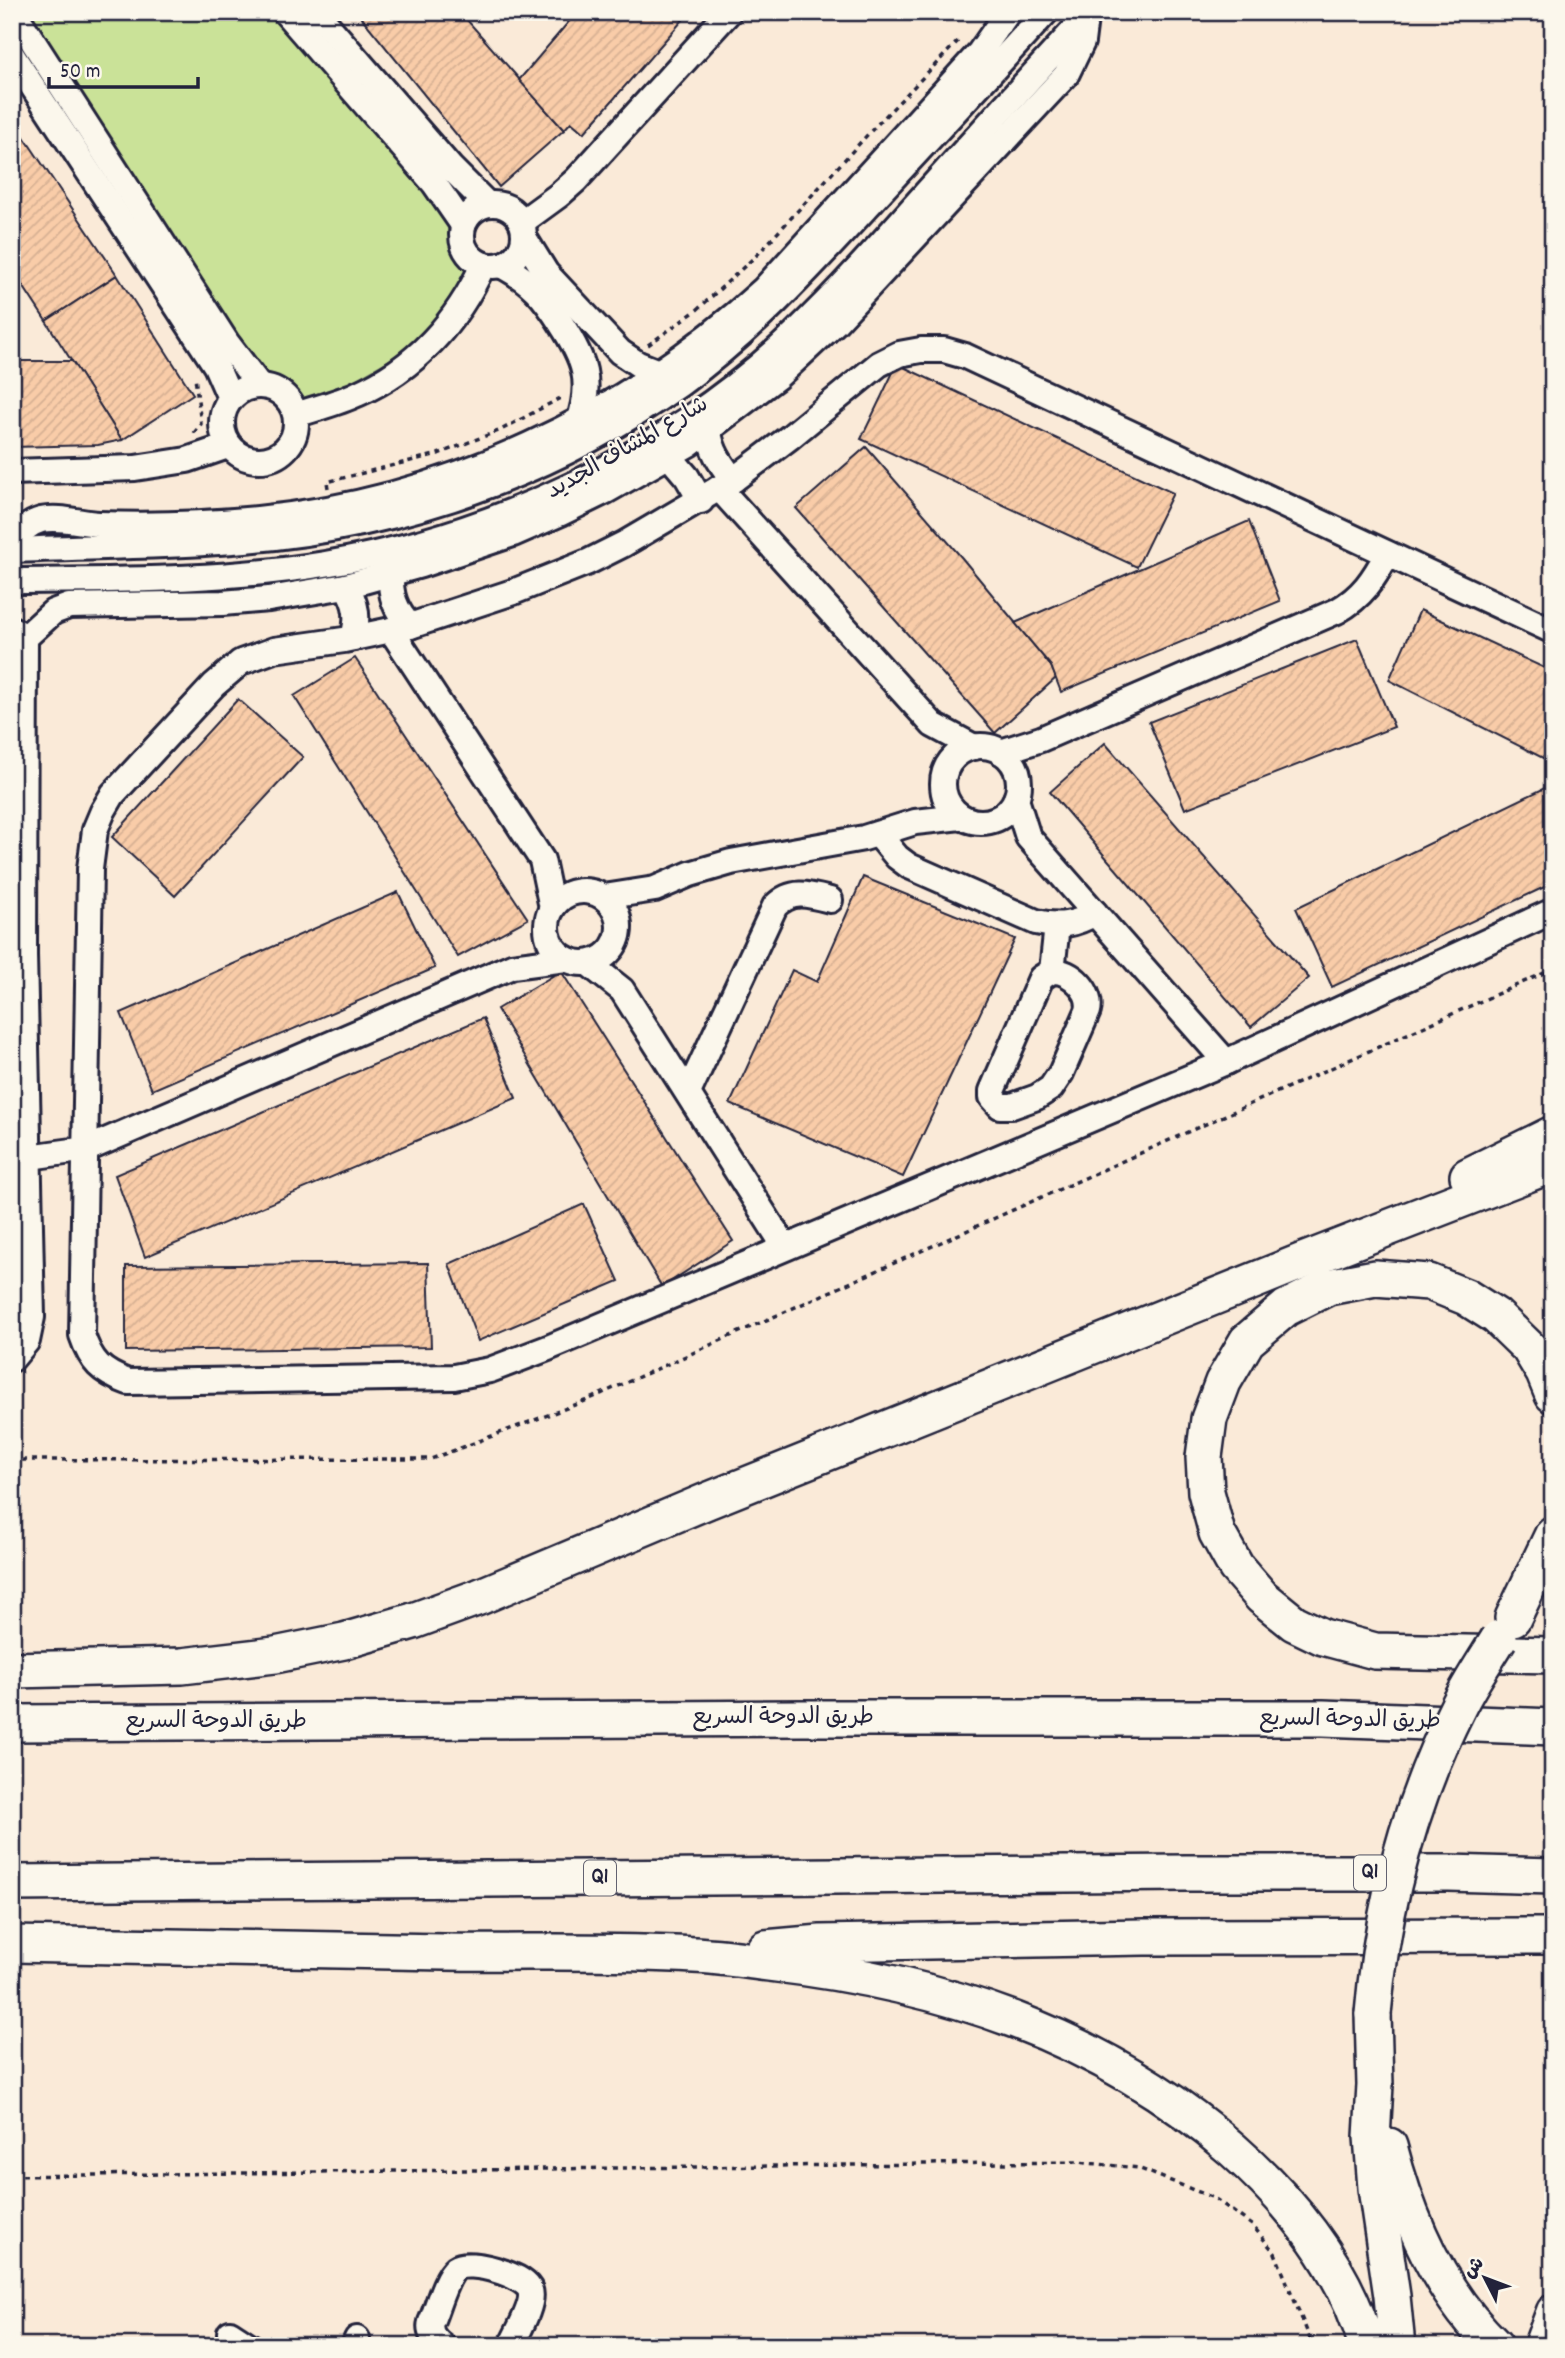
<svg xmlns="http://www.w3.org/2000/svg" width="1565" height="2358" font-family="Dekko,'Playpen Sans Arabic',sans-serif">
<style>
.green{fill:#cae298;stroke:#76826a;stroke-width:2}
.building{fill:url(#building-hatch);stroke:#22223b;stroke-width:2}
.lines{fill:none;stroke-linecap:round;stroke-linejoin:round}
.minor-casing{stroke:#22223b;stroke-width:30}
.major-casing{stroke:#22223b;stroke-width:37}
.highway-casing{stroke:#22223b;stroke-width:40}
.path{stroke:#22223b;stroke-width:3.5;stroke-dasharray:5 5;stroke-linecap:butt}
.minor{stroke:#fbf7ec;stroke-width:24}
.major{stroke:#fbf7ec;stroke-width:32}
.highway{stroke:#fbf7ec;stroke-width:35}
.highway-bridge-casing{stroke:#22223b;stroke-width:40;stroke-linecap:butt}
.highway-bridge{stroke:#fbf7ec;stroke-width:35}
.labels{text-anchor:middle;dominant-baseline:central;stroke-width:5;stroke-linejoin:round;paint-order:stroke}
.shield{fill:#fbf7ec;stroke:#636270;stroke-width:2}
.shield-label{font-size:21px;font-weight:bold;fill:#22223b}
.street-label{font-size:23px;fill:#22223b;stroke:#fbf7ec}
</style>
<defs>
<pattern id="building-hatch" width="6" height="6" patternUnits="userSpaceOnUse" patternTransform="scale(1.75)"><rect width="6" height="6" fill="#f9cca8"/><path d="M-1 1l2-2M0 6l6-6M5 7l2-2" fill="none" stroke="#d5af92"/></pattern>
</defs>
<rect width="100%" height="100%" fill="#faead8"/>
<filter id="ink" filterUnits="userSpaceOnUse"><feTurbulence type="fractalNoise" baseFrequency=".0143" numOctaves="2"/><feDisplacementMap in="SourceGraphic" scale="14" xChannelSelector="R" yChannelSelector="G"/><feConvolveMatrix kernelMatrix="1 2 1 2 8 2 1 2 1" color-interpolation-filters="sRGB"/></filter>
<g filter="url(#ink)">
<!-- green -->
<polygon class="green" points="24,12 274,12 446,216 456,250 469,271 421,342 344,386 307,405 256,370"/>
<!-- building -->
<g class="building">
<polygon points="357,12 460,12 564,130 499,187"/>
<polygon points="577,12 689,13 584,133 571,122 564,130 519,80"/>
<polygon points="12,119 117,275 46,321 12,269"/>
<polygon points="117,275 193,394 122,440 46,321"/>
<polygon points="12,361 72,361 122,440 98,445 12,447"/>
<polygon points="897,364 1173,493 1137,567 861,439"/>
<polygon points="866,447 962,558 1051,666 1056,678 995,733 796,508"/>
<polygon points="1249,521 1280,601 1061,692 1051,666 1015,623"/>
<polygon points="1420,610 1553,672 1553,763 1389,680"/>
<polygon points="1357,639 1394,727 1185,809 1149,722"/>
<polygon points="355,658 528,919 458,957 294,696"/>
<polygon points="238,699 303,757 175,896 112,837"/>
<polygon points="1105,743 1309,978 1251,1027 1050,792"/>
<polygon points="1553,784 1553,883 1332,987 1296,908"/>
<polygon points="863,877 1015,939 903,1177 730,1104 792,970 817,982"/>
<polygon points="398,892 435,968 152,1090 121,1013"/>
<polygon points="561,971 733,1241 662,1287 497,1009"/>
<polygon points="483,1018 516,1098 145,1257 115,1175"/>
<polygon points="584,1204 619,1281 478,1341 449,1264"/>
<polygon points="428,1263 431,1347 126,1351 126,1266"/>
</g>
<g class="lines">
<!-- minor casing -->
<g class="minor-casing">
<g id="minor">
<polyline points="14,12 227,343 259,385"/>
<polyline points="285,12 434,183 463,225"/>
<polyline points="316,12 451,168 487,204"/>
<polyline points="12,55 216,366 230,398"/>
<circle cx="493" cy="235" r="31"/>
<polyline points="522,222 559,195 576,180 729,12"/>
<polyline points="525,239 546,273 620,352 638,364 661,373"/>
<path d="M501,265c30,16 43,31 61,60 22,34 31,56 17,97"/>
<circle cx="259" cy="423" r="37"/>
<path d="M296,415c20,-7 42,-12 61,-21 58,-25 101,-73 126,-129"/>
<path d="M709,431c2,20 12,33 24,49"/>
<polyline points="670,457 687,477 701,501"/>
<polyline points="12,472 135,468 187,460 228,446"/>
<polyline points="719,488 933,725 974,747"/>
<path d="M12,542c8,-10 17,-19 29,-22 19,-4 39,3 58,4 53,2 106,0 159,-5 189,-19 366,-102 506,-230l216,-237 28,-40"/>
<path d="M12,550c116,-5 235,-2 349,-27 115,-25 223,-71 319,-139 72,-52 131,-117 191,-182 58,-63 117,-126 175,-190"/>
<path d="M391,574c-1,21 4,36 19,52"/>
<path d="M12,581c104,-1 210,0 313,-17 170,-29 346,-111 470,-231 43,-41 83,-86 123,-131 55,-61 111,-123 167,-184"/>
<path d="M346,586c11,18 13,32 7,52"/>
<polyline points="12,629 21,634 29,634 53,612 69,606 222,603 269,599 346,586 421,565 513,534 561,513 606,491 689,444 777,377 835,323 1066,75 1082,42 1085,18"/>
<polyline points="391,630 542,860 552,908"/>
<path d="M1553,631l-588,-275 -21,-6h-23l-22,4 -20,10 -89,73 -57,43 -109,64 -36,18 -75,30 -103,34 -66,14 -70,10 -33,12 -27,23 -101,109 -10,17 -8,19 -5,39 -8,466c9,27 19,37 46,47l326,-5 36,-7 58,-22 678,-286 327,-151"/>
<circle cx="981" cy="784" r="38"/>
<path d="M1001,752l40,-13 296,-128c25,-14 37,-32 50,-57"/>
<polyline points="1016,799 1028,837 1226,1062"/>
<path d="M878,834l19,23 12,9 127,56c23,5 39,3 59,-9"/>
<circle cx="583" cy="927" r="36"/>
<polyline points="604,897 655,889 690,874 731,862 864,838 915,822 961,817"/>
<polyline points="588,963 622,990 785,1247"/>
<path d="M1052,971c19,-1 41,21 36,40l-27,62 -10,15 -14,9 -25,9h-12l-8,-9v-6l49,-113z"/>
<polyline points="1052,971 1057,925"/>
<path d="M688,1093l87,-187c17,-17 33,-12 55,-6"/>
<polyline points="29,1157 87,1149 512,966 566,959"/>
<polyline points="12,1359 27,1341 32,1317 24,955 25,635"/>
<polyline points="230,2333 250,2346"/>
<polyline points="354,2346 357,2339"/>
<path d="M443,2346c-8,-6 -15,-14 -12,-24 6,-13 14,-45 25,-54 13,-9 69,7 74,22 5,13 -13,43 -19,56"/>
</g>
</g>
<!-- major casing -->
<g class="major-casing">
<polyline id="major" points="1540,2346 1553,2311"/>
</g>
<!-- highway casing -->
<g class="highway-casing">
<g id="highway">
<polyline points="1468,1176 1553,1134"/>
<polyline points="1553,1395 1544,1373 1529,1348 1496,1316 1466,1297 1429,1282 1375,1278 1328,1287 1286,1308 1247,1341 1223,1382 1209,1419 1204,1457 1206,1492 1217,1533 1236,1567 1262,1597 1294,1623 1323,1637 1375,1651 1553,1655"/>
<polyline points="1513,1618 1553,1534"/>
<polyline points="12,1670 182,1666 275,1655 344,1641 413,1621 479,1597 707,1501 1303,1261 1553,1164"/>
<polyline points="12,1723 803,1718 1323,1718 1553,1727"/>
<polyline points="12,1883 1187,1873 1449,1873 1553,1876"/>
<path d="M12,1944c144,3 288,6 432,8 83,1 167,-2 250,3 25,1 50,5 75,8 172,20 330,70 463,186 60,53 113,118 135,197"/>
<polyline points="765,1948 821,1943 1144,1937 1553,1936"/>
<polyline points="1373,2014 1375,2085 1372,2137 1376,2188 1392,2296 1397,2346"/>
<path d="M1389,2146c19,74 50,146 106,200"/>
</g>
</g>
<!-- path -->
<g class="path">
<polyline points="648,345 697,310 759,253 870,132 961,38"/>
<polyline points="194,433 201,424 195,377"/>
<polyline points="328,488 327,482 438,454 501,430 564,396"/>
<polyline points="12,1460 431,1459 585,1401 1553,969"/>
<polyline points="12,2176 1078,2162 1138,2168 1214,2198 1252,2225 1275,2253 1313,2346"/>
</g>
<!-- minor -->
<use href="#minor" class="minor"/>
<!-- major -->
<use href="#major" class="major"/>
<!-- highway -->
<use href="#highway" class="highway"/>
<!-- highway-bridge casing -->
<g class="highway-bridge-casing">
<path id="highway-bridge" d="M1373,2014c9,-108 36,-210 85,-307 12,-24 27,-46 41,-69"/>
</g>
<!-- highway-bridge -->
<use href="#highway-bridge" class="highway-bridge"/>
</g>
</g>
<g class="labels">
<!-- shield labels -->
<g class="shield">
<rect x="1354" y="1855.5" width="32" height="35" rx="5"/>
<rect x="584" y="1860.5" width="32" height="35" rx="5"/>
</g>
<g class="shield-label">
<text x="1370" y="1873">Q1</text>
<text x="600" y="1878">Q1</text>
</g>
<!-- street labels -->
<g class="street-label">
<text transform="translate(628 449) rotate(-30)">شارع المشاف الجديد</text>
<text x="783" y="1718">طريق الدوحة السريع</text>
<text transform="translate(1350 1721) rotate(1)">طريق الدوحة السريع</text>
<text x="216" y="1722">طريق الدوحة السريع</text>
</g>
</g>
<!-- margin -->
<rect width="1565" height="2358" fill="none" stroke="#fbf7ec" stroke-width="42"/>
<rect x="21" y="21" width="1523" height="2316" fill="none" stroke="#22223b" stroke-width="2.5" filter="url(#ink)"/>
<!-- north arrow -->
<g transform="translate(1485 2278) rotate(312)" stroke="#fbf7ec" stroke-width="5" paint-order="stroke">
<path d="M0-5L12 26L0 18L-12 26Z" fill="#22223b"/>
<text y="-10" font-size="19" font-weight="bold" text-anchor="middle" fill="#22223b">ش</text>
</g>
<!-- scale -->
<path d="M49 77v10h149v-10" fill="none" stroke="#22223b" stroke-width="3.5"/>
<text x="60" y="77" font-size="21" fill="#22223b" stroke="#fbf7ec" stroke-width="5" paint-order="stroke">50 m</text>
</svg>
